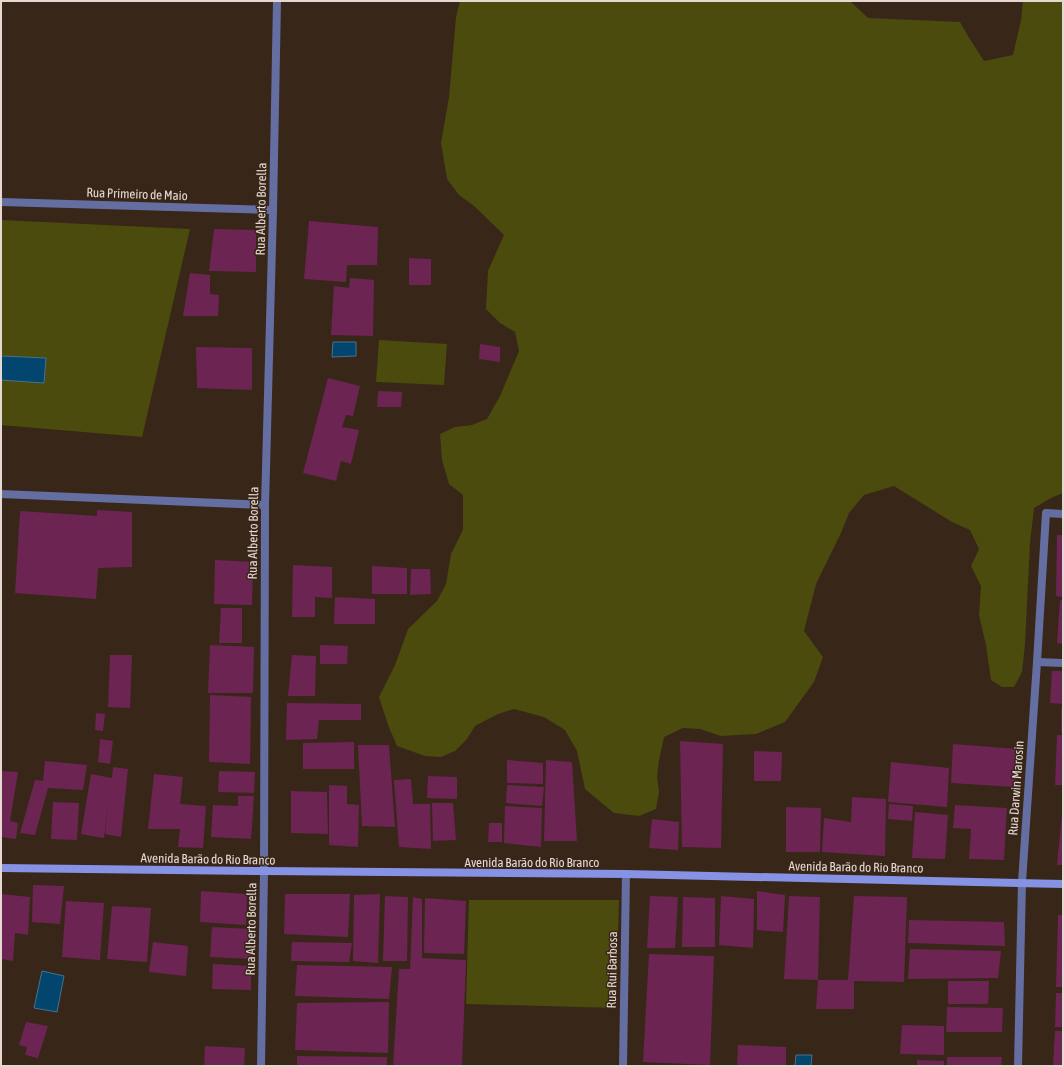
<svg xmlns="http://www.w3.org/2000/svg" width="1064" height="1067" font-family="'Asap Condensed',sans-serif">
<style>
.green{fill:#4a4b0c}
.water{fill:#024670;stroke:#46728d}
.building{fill:#6c2453}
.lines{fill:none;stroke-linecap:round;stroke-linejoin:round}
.minor{stroke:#656ea0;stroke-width:8}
.secondary{stroke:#8693e4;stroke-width:8}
.labels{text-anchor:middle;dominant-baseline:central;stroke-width:3;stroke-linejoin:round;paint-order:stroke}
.street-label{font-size:13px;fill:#e5d8d1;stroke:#382619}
</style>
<rect width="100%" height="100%" fill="#382619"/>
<!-- green -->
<g class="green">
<polygon points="460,1 850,1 868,18 960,22 968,36 984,61 1013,55 1021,20 1023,1 1063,1 1063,493 1051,498 1034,508 1030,543 1025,644 1022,672 1014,687 1002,687 991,680 986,645 979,615 981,586 971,566 979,549 970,530 952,522 894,486 864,495 849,513 841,533 816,584 804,631 823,657 814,682 785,722 756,734 721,736 700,729 683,728 664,737 659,760 657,777 659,792 656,809 639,816 614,813 585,789 577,751 565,730 544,717 514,709 498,714 475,726 467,739 455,751 441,757 425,756 397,746 388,725 379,697 395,665 408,629 437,601 446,584 451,554 463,530 463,495 449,484 442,460 440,434 455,427 472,425 487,419 500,396 519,351 515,332 500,323 486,309 488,271 504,235 474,206 459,195 447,179 441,143 449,97 456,17"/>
<polygon points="1,220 190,229 142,437 1,425"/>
<polygon points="379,340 447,344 444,385 376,382"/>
<polygon points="469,900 619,900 616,1008 466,1004"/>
</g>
<!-- water -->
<g class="water">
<polygon points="333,342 356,342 356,356 332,357"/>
<polygon points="1,356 46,358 44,383 1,380"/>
<polygon points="42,971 64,976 57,1012 34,1008"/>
<polygon points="796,1055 812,1055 811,1066 795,1066"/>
</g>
<!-- building -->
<g class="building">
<polygon points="309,221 378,227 377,265 347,265 346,282 304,279"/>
<polygon points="214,229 256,230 256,272 209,271"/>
<polygon points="409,258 431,259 431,285 409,285"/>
<polygon points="190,273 210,275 210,294 219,295 218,316 183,316"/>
<polygon points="350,278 374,280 373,336 331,335 334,286 349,288"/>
<polygon points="480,344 500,347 500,362 479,359"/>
<polygon points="196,347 252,348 252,390 197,388"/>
<polygon points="328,378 360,386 353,416 346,415 342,427 359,430 351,464 341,461 336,481 303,473"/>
<polygon points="378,391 402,392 401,407 377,407"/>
<polygon points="97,510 132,512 132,567 98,568 96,599 15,593 20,511 97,516"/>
<polygon points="1057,535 1063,535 1063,597 1056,596"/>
<polygon points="215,560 253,562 252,605 214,604"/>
<polygon points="293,565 332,567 332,598 315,597 315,617 292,617"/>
<polygon points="372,566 407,568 407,594 372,594"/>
<polygon points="411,569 430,569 431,594 410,595"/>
<polygon points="335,597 375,599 375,624 334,624"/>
<polygon points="1060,600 1063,600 1063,644 1057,643"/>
<polygon points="221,608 242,608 242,643 219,643"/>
<polygon points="210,645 254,647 253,693 208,693"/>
<polygon points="320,645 348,646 347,664 320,664"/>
<polygon points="110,655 132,655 130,708 108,707"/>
<polygon points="292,655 316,656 315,696 288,696"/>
<polygon points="1052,671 1063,671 1063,704 1050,703"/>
<polygon points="210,695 251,697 250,764 209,762"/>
<polygon points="287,703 361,704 361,720 319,720 317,739 286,740"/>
<rect x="1061" y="707" width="2" height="25"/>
<polygon points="96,713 105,714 103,731 95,730"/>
<polygon points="1057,735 1063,735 1063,785 1055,785"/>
<polygon points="100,739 113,741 110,764 98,762"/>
<polygon points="680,741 723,744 721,848 682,847"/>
<polygon points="354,742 354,769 303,769 303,743"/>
<polygon points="953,744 1017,749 1015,787 951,783"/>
<polygon points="358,745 389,745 395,827 362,826"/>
<polygon points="754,751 782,752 781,781 754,781"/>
<polygon points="507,760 543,763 543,784 507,783"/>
<polygon points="546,760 572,762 577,841 544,841"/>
<polygon points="45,761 87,765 83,790 48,788 35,835 20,833 35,780 43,781"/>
<polygon points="891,762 949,768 947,807 888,802"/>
<polygon points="113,767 128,769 121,837 105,834 108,802 104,838 81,834 91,774 112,778"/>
<polygon points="1,771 18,772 10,821 18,823 16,839 1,837"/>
<polygon points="219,771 255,772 254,793 218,792"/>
<polygon points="154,774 183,777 180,804 206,806 203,848 178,847 180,829 148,829"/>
<polygon points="428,776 457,777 457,799 427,798"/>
<polygon points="411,779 413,804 430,804 431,849 399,847 394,780"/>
<polygon points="329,785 347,786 347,804 359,805 358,847 329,845"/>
<polygon points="507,785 544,787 542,806 506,803"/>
<polygon points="291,791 327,792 328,834 291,833"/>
<polygon points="238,796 254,796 251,839 211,837 213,805 238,806"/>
<polygon points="852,797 886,799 885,856 822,852 824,818 851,822"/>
<polygon points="53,802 79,803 77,840 51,839"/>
<polygon points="432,803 453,803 456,840 433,841"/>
<polygon points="889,804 913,806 912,821 888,819"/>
<polygon points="955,805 1007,808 1004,860 969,859 971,829 953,828"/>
<polygon points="505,806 542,808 541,847 504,843"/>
<polygon points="786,807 821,808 820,852 786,852"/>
<polygon points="915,812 948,815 945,859 912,858"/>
<polygon points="1062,813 1063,813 1063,865 1057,865"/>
<polygon points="652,819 679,822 678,850 649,848"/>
<polygon points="489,823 502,823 502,842 488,842"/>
<polygon points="33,885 64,886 60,924 32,922"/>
<polygon points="201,891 247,894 246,925 200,922"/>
<polygon points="757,891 785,895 783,932 757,930"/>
<polygon points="1,894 30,897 28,935 15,933 13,961 1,959"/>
<polygon points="285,894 350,894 348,937 284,934"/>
<polygon points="380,894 378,963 353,961 354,895"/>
<polygon points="385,896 408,897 407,961 383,961"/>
<polygon points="650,896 678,897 675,948 647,948"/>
<polygon points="721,896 754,899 753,948 719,945"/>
<polygon points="789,896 820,897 818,980 784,979"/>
<polygon points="854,896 907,897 904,982 854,981 854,1009 816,1009 818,980 848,980"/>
<polygon points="413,897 422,899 422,958 466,960 462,1066 393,1066 399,969 410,969"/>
<polygon points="683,897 715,898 715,947 682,947"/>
<polygon points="425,898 466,901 464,954 424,953"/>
<polygon points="66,901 104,903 100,960 62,957"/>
<polygon points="112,906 151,908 147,962 107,959"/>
<polygon points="1058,915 1063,915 1063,987 1056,987"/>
<polygon points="909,920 1004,922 1005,946 908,943"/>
<polygon points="212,927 252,929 251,959 210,957"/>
<polygon points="153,942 188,946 186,976 149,972"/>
<polygon points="292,942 352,943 349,962 291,961"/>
<polygon points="910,949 1001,951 998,978 908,979"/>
<polygon points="649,954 714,956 710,1065 643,1062"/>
<polygon points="213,964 251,966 251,990 212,989"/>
<polygon points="297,965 392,967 389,999 295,996"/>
<polygon points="948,981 989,981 988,1004 948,1004"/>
<polygon points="1056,993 1063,993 1063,1027 1055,1027"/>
<polygon points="389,1002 388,1053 295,1050 297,1003"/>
<polygon points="947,1007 1003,1008 1002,1032 946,1032"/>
<polygon points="26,1022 48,1026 38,1058 25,1055 27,1047 19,1045"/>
<polygon points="902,1025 944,1026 944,1055 900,1054"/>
<polygon points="1055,1031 1063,1031 1063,1066 1053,1066"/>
<polygon points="738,1045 786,1047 786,1066 737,1066"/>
<polygon points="205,1046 245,1048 244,1066 204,1066"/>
<polygon points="297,1056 387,1057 387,1066 297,1066"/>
<polygon points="947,1057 1002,1057 1001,1066 947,1066"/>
<polygon points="917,1060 944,1061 944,1066 917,1066"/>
</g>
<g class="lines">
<!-- minor -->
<g class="minor">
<polyline points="1,202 273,210"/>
<polyline points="1,494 265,505"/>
<polyline points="1037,662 1063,663"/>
<polyline points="261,1066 264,871 265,505 273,210 277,1"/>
<polyline points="623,1066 626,874"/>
<polyline points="1018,1066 1022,882 1037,662 1046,513 1063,514"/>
</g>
<!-- secondary -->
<polyline class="secondary" points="1,868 264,871 626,874 1063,884"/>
</g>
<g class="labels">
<!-- street labels -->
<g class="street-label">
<text transform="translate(137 194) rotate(2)">Rua Primeiro de Maio</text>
<text transform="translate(261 209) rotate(-89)">Rua Alberto Borella</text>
<text transform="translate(253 533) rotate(-89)">Rua Alberto Borella</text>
<text transform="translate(1016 788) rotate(-86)">Rua Darwin Marosin</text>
<text transform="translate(208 859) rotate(1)">Avenida Barão do Rio Branco</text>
<text x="532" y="862">Avenida Barão do Rio Branco</text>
<text transform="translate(856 867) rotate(1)">Avenida Barão do Rio Branco</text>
<text transform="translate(251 929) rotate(-89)">Rua Alberto Borella</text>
<text transform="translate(612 970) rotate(-89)">Rua Rui Barbosa</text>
</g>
</g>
<!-- border -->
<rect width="1064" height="1067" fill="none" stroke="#e5d8d1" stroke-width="4"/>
</svg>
